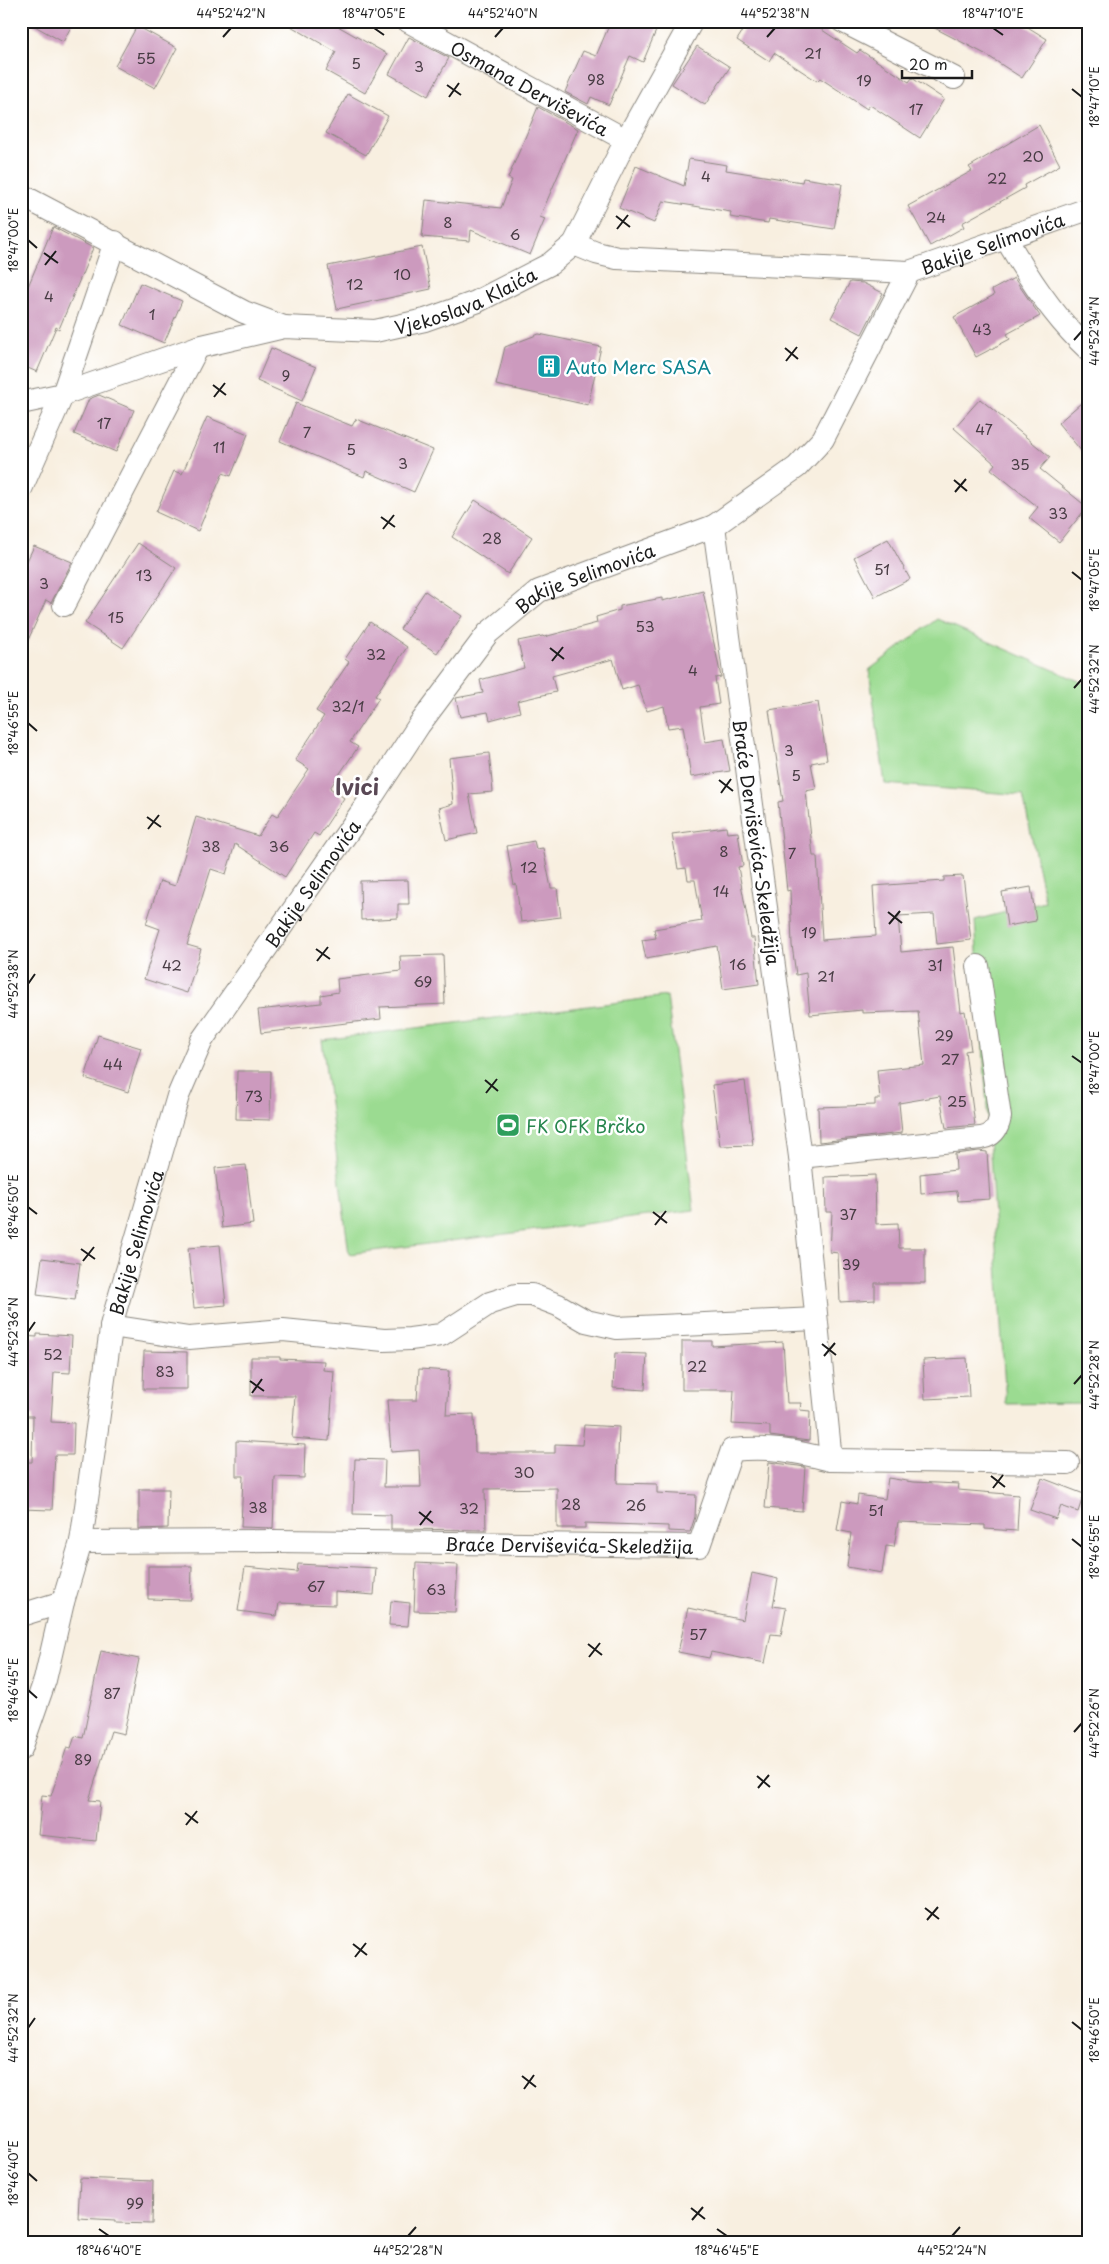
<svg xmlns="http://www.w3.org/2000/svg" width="1109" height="2264" font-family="'Playpen Sans',sans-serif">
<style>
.green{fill:#9bdb91;stroke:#5c7c56}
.building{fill:#cc9abe}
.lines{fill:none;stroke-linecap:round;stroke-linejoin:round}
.street-casing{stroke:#8a867e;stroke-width:24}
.street{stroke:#fff;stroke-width:22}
.ticks{fill:none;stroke:#1c1c1c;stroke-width:2}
.labels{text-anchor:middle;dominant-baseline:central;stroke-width:5;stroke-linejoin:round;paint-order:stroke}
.number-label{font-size:15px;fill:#483c44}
.street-label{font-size:18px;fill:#1c1c1c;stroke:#fff}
.culture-label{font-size:18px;fill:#0d838f;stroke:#fff;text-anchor:start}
.leisure-label{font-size:18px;fill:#27864d;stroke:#fff;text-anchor:start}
.district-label{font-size:22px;font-weight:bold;fill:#5a4855;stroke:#fff}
.neatline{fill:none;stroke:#1c1c1c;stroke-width:2}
.ticks-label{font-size:12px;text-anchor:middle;fill:#1c1c1c}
</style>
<rect width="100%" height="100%" fill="#fff"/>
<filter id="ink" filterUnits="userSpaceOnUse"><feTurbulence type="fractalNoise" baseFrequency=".02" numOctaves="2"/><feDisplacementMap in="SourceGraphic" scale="10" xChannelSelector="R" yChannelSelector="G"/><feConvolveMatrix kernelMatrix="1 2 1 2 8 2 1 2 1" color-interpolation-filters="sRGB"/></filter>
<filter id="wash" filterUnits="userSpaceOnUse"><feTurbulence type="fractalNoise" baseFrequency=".0096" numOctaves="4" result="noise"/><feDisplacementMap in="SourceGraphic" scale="20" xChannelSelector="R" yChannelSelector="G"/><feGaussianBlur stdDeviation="1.12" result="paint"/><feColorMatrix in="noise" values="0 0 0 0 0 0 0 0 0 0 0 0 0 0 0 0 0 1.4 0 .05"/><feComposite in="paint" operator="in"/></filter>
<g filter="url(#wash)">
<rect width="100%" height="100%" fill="#f8efe0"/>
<!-- green -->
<g class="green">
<polygon points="937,619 1088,685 1088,1403 1006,1404 975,920 1045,902 1023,795 885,784 869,670"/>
<polygon points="667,996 694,1210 349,1254 322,1040"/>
</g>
<g id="blocks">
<!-- building -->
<g class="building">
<polygon points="26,21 74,21 63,42"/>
<polygon points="282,21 329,21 387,54 365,93 326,71 336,52"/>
<polygon points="611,21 647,21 658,26 643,62 630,56 609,105 591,97 588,104 565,92 583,51 596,56"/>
<polygon points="749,21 792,21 805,29 810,22 857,53 860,50 909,82 912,78 944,99 920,138 870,105 867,109 820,78 817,81 774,53 769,61 737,40"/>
<polygon points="921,21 1018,21 1047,39 1022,78 985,54"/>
<polygon points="137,26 177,48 155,88 115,66"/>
<polygon points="409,37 449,58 428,96 389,74"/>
<polygon points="697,46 730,67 705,105 672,84"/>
<polygon points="348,94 388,116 366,155 326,133"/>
<polygon points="538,107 578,129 540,217 545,219 530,255 471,230 470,241 422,237 426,200 501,208 512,180 508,178"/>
<polygon points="1039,125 1060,165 1024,185 1025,188 962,223 964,227 930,246 908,206 972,171 969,167"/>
<polygon points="689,159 727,165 726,170 802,182 803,178 842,184 834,229 769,219 768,223 730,217 731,212 663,201 654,223 619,208 636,166 684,186"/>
<polygon points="53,227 93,248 59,329 56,327 37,372 21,365 21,303"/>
<polygon points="422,247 431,289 337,309 328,266"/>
<polygon points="1014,278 1040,316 1007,334 1010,339 976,357 954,317 994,295 992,290"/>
<polygon points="850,282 863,283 883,293 862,334 831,318"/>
<polygon points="140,283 182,301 164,343 122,325"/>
<polygon points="539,334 601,347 588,405 496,385 505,347"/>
<polygon points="271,348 316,367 302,401 257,381"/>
<polygon points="99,395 134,410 116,452 74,434 89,399"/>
<polygon points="1088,397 1088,459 1058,423"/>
<polygon points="980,399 1050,457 1040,469 1087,507 1059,542 1029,518 1038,507 991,469 995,464 954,428"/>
<polygon points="296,403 352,426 356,419 433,450 414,492 366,471 364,477 280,441"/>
<polygon points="207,417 248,434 231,476 223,473 198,531 156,512 174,471 182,474"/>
<polygon points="475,500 532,537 508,574 452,537"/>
<polygon points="888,539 910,579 875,597 854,557"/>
<polygon points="138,543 176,568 123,648 85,623"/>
<polygon points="34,546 72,562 51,603 46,600 21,656 21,574"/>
<polygon points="425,591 462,616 437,653 400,629"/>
<polygon points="703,591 721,677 715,678 719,704 700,707 705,742 724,739 730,771 691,777 683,726 668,728 664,706 647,711 638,685 622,690 613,659 552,676 556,692 517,701 520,712 490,720 488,712 460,717 456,698 483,693 480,680 524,668 518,641 543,636 544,637 597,623 596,617 620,610 620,606 662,598 662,601"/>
<polygon points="370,622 407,647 375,696 379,698 350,742 358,747 330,788 344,798 319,836 314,833 285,877 235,844 226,874 211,869 187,945 201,949 187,993 144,979 160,929 146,924 160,881 175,886 196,817 258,836 272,814 277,817 309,769 295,760 324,716 316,711 349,662 345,659"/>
<polygon points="818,702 827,760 811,763 816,789 806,791 813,856 817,856 822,940 876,936 873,886 944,881 944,877 963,876 971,940 937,944 934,914 898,916 901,952 953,947 961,1012 965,1011 971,1050 965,1051 975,1125 946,1128 940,1096 899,1103 902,1133 819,1142 818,1107 875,1105 875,1099 880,1099 877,1070 924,1065 918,1011 862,1013 862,1010 810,1015 806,973 796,975 792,945 790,890 787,891 778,802 783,801 769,710"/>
<polygon points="489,753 493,792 469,794 477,833 446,840 439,808 453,804 449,758"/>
<polygon points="726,827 727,833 738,832 743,866 738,867 751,938 754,938 759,984 723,989 717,946 646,959 642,940 656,938 654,929 702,921 695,880 688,880 686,868 678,869 672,834"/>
<polygon points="534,841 536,849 543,848 551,888 557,888 561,917 521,922 516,884 514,885 507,846"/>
<polygon points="408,880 409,904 398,904 398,918 361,920 360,881"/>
<polygon points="1031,887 1036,921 1007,926 1002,892"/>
<polygon points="443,955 445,1004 380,1007 381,1019 261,1033 258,1010 321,1003 321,995 338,992 337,979 401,971 400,956"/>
<polygon points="98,1035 141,1048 128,1092 85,1078"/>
<polygon points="237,1071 271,1071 270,1120 236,1119"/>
<polygon points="745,1081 753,1145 720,1146 712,1085"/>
<polygon points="979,1151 987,1152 990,1199 958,1201 957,1191 921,1194 920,1174 956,1170 955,1154"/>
<polygon points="246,1165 253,1224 222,1228 215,1168"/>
<polygon points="875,1175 876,1224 898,1223 899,1248 925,1248 925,1283 875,1283 875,1300 840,1302 838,1253 830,1252 832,1212 826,1212 825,1177"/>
<polygon points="220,1245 226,1305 194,1308 188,1248"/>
<polygon points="42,1258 80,1263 75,1300 37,1295"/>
<polygon points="37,1334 72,1336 70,1373 54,1372 51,1422 74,1423 73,1455 55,1455 52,1510 21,1509 24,1462 32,1462 33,1416 21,1416 21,1336 37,1337"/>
<polygon points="682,1341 712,1341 712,1346 783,1342 787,1403 801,1403 800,1410 810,1411 809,1441 770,1436 770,1426 732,1424 734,1390 682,1390"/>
<polygon points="144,1351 187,1352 187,1389 143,1389"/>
<polygon points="615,1353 647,1354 645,1390 613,1388"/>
<polygon points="251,1357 280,1357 280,1359 324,1361 323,1370 334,1371 329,1441 292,1438 295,1396 251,1396"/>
<polygon points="967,1358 969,1397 925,1399 923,1360"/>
<polygon points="419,1369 449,1371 446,1415 474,1414 475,1453 555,1453 555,1444 582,1445 584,1425 619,1427 617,1483 657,1484 657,1493 696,1495 695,1517 690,1532 668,1531 668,1526 585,1523 585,1528 557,1528 557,1488 485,1489 486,1530 391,1529 391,1515 353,1514 355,1459 385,1460 384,1487 421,1487 419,1450 391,1452 387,1400 417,1400"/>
<polygon points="236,1441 305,1445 304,1478 275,1477 273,1528 241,1527 243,1476 236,1476"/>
<polygon points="769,1462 805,1467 802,1511 765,1508"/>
<polygon points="888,1478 913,1482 959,1484 958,1490 1019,1495 1017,1531 985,1529 985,1525 898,1522 894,1547 886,1546 882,1573 847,1567 851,1533 837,1530 842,1501 857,1504 858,1495 885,1499"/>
<polygon points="1042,1478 1084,1494 1078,1512 1061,1506 1056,1519 1030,1510"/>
<polygon points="139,1489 169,1489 168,1528 139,1529"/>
<polygon points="416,1563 458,1565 455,1612 414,1611"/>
<polygon points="298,1564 376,1568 374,1595 335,1592 335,1605 279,1603 277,1616 238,1611 245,1567 297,1572"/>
<polygon points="148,1566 192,1566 191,1600 148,1599"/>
<polygon points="752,1573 778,1579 773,1606 786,1608 781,1635 771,1634 765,1663 711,1652 709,1658 678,1652 688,1608 743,1620"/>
<polygon points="391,1601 410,1603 408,1626 389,1625"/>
<polygon points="101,1651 139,1659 124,1734 111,1731 89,1800 100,1801 96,1841 38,1835 42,1795 51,1796 67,1747 71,1748 75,1736 83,1738"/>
<polygon points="80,2178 153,2181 152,2224 116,2223 116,2220 78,2218"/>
</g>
</g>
</g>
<g filter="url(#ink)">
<use href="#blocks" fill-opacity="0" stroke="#8a867e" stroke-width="1"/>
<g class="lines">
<!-- street casing -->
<g class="street-casing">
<g id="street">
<path id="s1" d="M408,21l218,119"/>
<polyline points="842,21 954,78"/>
<polyline points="21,195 244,312 284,327"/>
<path d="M1006,238c22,40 48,79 82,111"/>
<polyline points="574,244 626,140 692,21"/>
<path id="s2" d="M21,403l42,-9 135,-47 86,-20 91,4 50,-11 51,-18 74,-38 24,-20 22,9 21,5 292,14 179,-63"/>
<polyline points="21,489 63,394 115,242"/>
<polyline points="64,605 198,347"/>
<path d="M800,1157l181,-19c12,-2 17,-9 19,-21l-22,-151"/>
<polyline points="111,1326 189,1338 283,1330 384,1340 410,1339 441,1335 490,1303 516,1295 532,1295 558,1305 586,1321 617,1328 816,1319"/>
<polyline points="831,1460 1068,1463"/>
<path id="s3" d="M81,1542l195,-1 423,5 33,-96c37,-4 63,1 99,10l-31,-303 -86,-631"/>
<polyline points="21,1615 63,1602"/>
<path id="s4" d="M21,1749l24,-69 18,-78 18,-60 31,-220 66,-226 24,-56 166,-237 51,-78 69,-92 51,-42 175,-65 83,-59 26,-28 86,-167"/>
</g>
</g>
<!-- street -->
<use href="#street" class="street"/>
</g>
</g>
<!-- ticks -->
<path class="ticks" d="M374,28l10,7M993,28l10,7M223,37l8,-9M495,37l8,-9M767,37l8,-9M447,85l14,10M1072,89l10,8M449,97l10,-14M616,216l14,11M617,229l11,-14M28,240l9,8M44,253l14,10M45,265l11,-14M1074,340l8,-9M785,348l13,11M786,361l11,-14M213,385l13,10M214,397l11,-14M954,480l13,11M955,492l11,-13M381,517l14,10M383,529l11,-14M1072,572l10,8M550,648l14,11M552,661l11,-14M1074,688l8,-9M28,723l9,8M719,780l14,11M721,793l10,-14M147,817l14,10M148,829l11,-14M888,912l14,11M889,924l11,-13M316,949l14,10M317,961l11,-14M28,984l7,-10M1072,1056l10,7M485,1080l13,11M486,1093l11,-14M28,1207l9,7M653,1212l14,11M655,1225l11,-14M81,1249l14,10M83,1261l11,-14M28,1332l7,-10M822,1344l14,11M824,1356l11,-13M250,1381l14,10M1074,1384l8,-9M252,1393l10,-14M991,1476l14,11M993,1488l10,-13M419,1512l14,11M420,1525l11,-14M1072,1539l10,8M588,1644l14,11M589,1657l11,-14M28,1690l9,8M1074,1732l8,-9M757,1776l13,11M758,1788l11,-13M185,1813l13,10M186,1825l11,-14M925,1908l14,11M927,1920l11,-13M353,1944l14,11M355,1957l11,-14M1072,2022l10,8M28,2028l7,-10M522,2076l14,11M524,2089l10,-14M28,2173l9,8M691,2208l14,11M692,2220l11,-13M99,2229l10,7M717,2229l10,7M408,2236l8,-9M952,2236l8,-9"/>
<!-- icons -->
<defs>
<g id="building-square" transform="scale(1.25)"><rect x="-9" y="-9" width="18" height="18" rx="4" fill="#0f9aa8" stroke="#fff"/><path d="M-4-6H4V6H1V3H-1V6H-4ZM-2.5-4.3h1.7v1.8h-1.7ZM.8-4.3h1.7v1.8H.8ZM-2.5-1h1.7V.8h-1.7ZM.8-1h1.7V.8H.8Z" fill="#fff"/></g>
<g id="stadium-square" transform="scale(1.25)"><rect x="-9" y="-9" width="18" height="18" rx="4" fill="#2e9e5b" stroke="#fff"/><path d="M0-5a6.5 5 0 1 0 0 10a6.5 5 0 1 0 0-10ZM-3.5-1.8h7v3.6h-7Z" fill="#fff"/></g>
</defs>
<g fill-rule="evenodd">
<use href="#building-square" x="549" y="366"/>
<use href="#stadium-square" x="508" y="1125"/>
</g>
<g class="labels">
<!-- number labels -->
<g class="number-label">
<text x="813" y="52">21</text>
<text x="146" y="57">55</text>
<text x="356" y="62">5</text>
<text x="419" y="65">3</text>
<text x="596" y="78">98</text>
<text x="864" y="79">19</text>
<text x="916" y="108">17</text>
<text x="1033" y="155">20</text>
<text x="706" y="175">4</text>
<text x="997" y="177">22</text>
<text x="936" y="216">24</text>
<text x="448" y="221">8</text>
<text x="515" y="233">6</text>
<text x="402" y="273">10</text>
<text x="355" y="283">12</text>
<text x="49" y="295">4</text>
<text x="152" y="313">1</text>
<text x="982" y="328">43</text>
<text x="286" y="374">9</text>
<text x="104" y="422">17</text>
<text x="984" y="428">47</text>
<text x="307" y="431">7</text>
<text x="219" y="446">11</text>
<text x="351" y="448">5</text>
<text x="403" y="462">3</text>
<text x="1020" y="463">35</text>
<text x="1058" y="512">33</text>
<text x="492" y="537">28</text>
<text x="882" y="568">51</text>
<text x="144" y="574">13</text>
<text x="44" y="582">3</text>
<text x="116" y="616">15</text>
<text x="645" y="625">53</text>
<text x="376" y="653">32</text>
<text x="693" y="669">4</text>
<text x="348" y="705">32/1</text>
<text x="789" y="749">3</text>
<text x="796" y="774">5</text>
<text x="211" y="845">38</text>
<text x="279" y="845">36</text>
<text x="724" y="850">8</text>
<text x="792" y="852">7</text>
<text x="529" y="866">12</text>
<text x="721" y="890">14</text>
<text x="809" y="931">19</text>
<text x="738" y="963">16</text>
<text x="172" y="964">42</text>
<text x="935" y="964">31</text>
<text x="826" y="975">21</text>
<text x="423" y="980">69</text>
<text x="944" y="1034">29</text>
<text x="950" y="1058">27</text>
<text x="113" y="1063">44</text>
<text x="254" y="1095">73</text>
<text x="957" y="1100">25</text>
<text x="848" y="1213">37</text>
<text x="851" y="1263">39</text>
<text x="53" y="1353">52</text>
<text x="697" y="1365">22</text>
<text x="165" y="1370">83</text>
<text x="524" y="1471">30</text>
<text x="571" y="1503">28</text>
<text x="636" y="1504">26</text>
<text x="258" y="1506">38</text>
<text x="469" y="1507">32</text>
<text x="876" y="1509">51</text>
<text x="316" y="1585">67</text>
<text x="436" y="1588">63</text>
<text x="698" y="1633">57</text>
<text x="112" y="1692">87</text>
<text x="83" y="1758">89</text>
<text x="135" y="2202">99</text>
</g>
<!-- street labels -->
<g class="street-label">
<text stroke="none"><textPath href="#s1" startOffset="139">Osmana Derviševića</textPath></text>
<text stroke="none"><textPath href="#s2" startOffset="1011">Bakije Selimovića</textPath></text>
<text stroke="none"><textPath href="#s2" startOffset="461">Vjekoslava Klaića</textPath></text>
<text stroke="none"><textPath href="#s4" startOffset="1345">Bakije Selimovića</textPath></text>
<text transform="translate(757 842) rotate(82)">Braće Derviševića-Skeledžija</text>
<text stroke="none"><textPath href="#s4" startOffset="926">Bakije Selimovića</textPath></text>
<text stroke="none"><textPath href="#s4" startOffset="521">Bakije Selimovića</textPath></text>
<text stroke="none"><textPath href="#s3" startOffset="488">Braće Derviševića-Skeledžija</textPath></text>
</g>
<!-- culture labels -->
<g class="culture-label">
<text x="566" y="366">Auto Merc SASA</text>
</g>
<!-- leisure labels -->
<g class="leisure-label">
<text x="526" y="1125">FK OFK Brčko</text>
</g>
<!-- district labels -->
<g class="district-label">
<text x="357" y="785">Ivici</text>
</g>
</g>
<!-- margin -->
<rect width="1109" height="2264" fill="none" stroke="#fff" stroke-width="55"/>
<!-- scale -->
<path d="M902 70v8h70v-8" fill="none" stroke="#1c1c1c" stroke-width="2.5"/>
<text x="909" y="70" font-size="15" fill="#1c1c1c" stroke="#ffffff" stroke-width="4" paint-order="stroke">20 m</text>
<rect x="28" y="28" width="1054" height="2208" class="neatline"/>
<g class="ticks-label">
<text x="231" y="18">44°52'42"N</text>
<text x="374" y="18">18°47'05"E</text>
<text x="503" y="18">44°52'40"N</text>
<text x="775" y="18">44°52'38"N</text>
<text x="993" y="18">18°47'10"E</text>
<text transform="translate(1095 97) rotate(-90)" y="4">18°47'10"E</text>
<text transform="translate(14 240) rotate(-90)" y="4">18°47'00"E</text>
<text transform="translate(1095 331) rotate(-90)" y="4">44°52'34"N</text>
<text transform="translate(1095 580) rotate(-90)" y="4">18°47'05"E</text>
<text transform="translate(1095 679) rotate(-90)" y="4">44°52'32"N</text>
<text transform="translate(14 723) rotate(-90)" y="4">18°46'55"E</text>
<text transform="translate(14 984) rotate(-90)" y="4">44°52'38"N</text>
<text transform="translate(1095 1063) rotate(-90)" y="4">18°47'00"E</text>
<text transform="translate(14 1207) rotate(-90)" y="4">18°46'50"E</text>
<text transform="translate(14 1332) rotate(-90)" y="4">44°52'36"N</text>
<text transform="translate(1095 1375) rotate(-90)" y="4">44°52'28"N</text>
<text transform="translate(1095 1547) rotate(-90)" y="4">18°46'55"E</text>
<text transform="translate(14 1690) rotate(-90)" y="4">18°46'45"E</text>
<text transform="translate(1095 1723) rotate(-90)" y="4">44°52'26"N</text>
<text transform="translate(14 2028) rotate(-90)" y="4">44°52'32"N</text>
<text transform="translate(1095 2030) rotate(-90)" y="4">18°46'50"E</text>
<text transform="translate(14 2173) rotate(-90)" y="4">18°46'40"E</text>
<text x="109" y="2255">18°46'40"E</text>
<text x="408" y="2255">44°52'28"N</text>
<text x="727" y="2255">18°46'45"E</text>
<text x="952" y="2255">44°52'24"N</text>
</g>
</svg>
